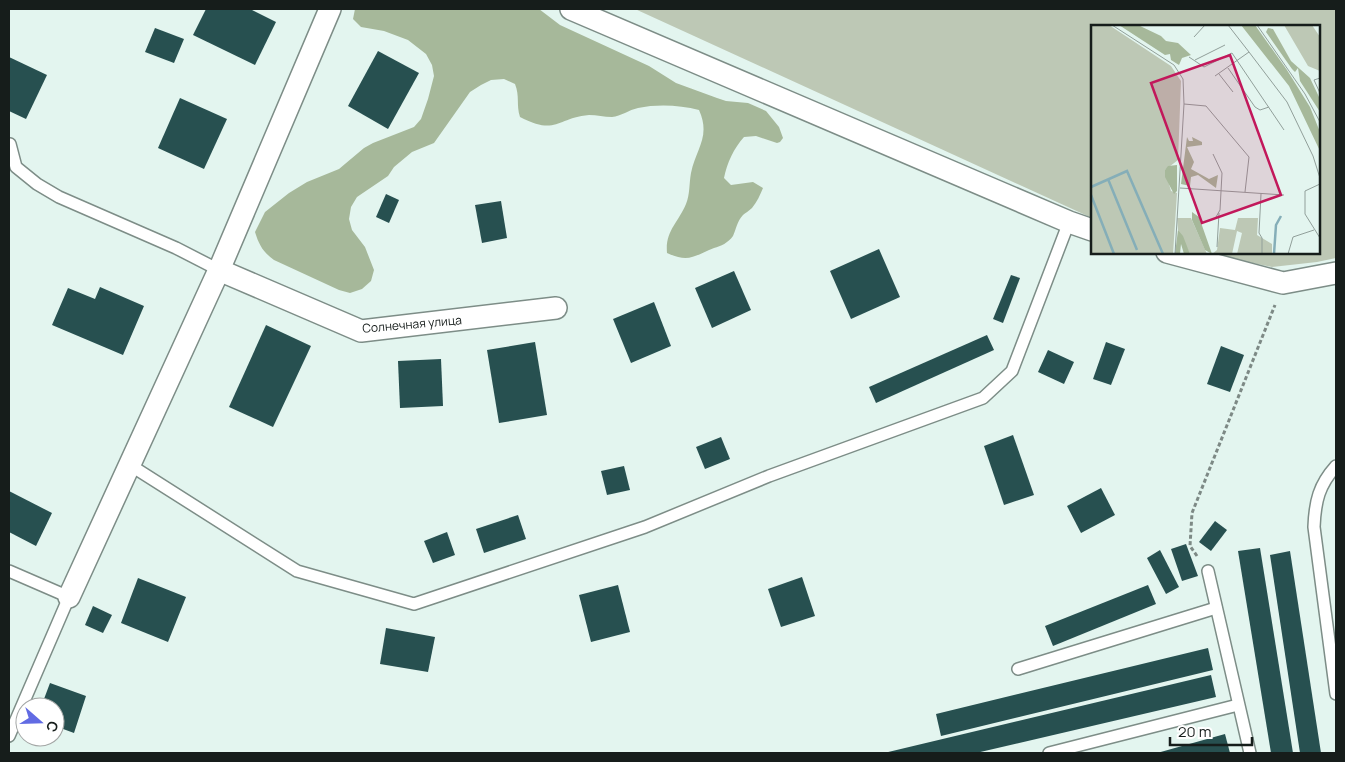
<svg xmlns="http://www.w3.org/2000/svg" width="1345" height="762" font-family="Manrope,sans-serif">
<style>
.green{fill:#bdc8b5}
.forest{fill:#a6b89a}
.building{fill:#275050}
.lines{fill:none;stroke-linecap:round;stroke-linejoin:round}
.service-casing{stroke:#7d8d87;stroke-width:14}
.minor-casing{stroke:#7d8d87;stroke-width:24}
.path{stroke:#7d8985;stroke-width:3;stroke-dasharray:4 2.5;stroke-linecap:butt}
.service{stroke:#fff;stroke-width:11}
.minor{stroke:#fff;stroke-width:21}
.labels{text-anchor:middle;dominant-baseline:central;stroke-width:5;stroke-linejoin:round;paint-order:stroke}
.street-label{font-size:12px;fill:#161d1b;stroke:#fff}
.inset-river{fill:none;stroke:#85aeb8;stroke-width:2.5}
.inset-road{fill:none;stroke:#919f9a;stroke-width:1}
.view{fill:#c2185b;fill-opacity:0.15;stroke:#c2185b;stroke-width:2.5}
.inset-edge{fill:none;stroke:#161d1b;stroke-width:2.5}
</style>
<rect width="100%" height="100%" fill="#e3f5ef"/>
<!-- green -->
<polygon class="green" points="635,9 1336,9 1336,258 1317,262 1272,267 1205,253 1319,252 1319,26 1092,26 1092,218"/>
<!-- forest -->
<path class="forest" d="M355,9h184l21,16 89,41 27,17 41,15 9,3 22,2 18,8 13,16 4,11 -3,4 -3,1 -21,-7 -12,1c-10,11 -17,26 -20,41l7,7 22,-3 10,6c-3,7 -6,14 -11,20 -3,3 -7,5 -9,7 -6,6 -7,15 -10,21 -5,7 -12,10 -19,12 -20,8 -25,15 -47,5 -2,-22 11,-30 19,-49 4,-10 3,-20 5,-31 5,-25 20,-36 8,-63 -19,-5 -42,-6 -61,-2 -9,2 -17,8 -26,9 -8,0 -15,-2 -23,-2 -33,3 -32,21 -69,2 -4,-13 0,-20 -5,-33l-11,-5 -13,1 -10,5 -11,7 -36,51 -22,9 -18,15 -6,9 -31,21 -6,10 -2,12 3,11 13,17 9,23 -3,11 -9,8 -12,4 -11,-3 -65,-30c-11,-8 -15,-15 -19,-28l10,-20 24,-19 18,-11 32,-13 25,-21 9,-5 41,-16 7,-8 7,-20 6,-23 -2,-11 -6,-11 -18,-14 -24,-9 -23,-4 -8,-8z"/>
<!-- building -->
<g class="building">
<polygon points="206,9 250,9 276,22 255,65 193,35"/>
<polygon points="155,28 184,39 174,63 145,52"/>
<polygon points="378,51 419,73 388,129 348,106"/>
<polygon points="9,57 47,75 26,119 9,111"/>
<polygon points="180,98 227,119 204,169 158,148"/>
<polygon points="386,194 399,200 389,223 376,217"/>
<polygon points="501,201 507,238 482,243 475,205"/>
<polygon points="879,249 900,297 851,319 830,271"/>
<polygon points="734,271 751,310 712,328 695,288"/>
<polygon points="1011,275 1020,278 1003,323 993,319"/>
<polygon points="100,287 144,306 123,355 52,325 68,288 95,299"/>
<polygon points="654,302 671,346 631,363 613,319"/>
<polygon points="266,325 311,346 273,427 229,407"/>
<polygon points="987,335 994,350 876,403 869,387"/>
<polygon points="535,342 547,415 499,423 487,350"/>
<polygon points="1106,342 1125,349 1111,385 1093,379"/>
<polygon points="1221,346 1244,355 1230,392 1207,384"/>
<polygon points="1048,350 1074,362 1064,384 1038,372"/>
<polygon points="441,359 443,406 400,408 398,361"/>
<polygon points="1013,435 1034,495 1004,505 984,446"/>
<polygon points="721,437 730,459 705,469 696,447"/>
<polygon points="624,466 630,490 607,495 601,471"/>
<polygon points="1101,488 1115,515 1081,533 1067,506"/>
<polygon points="9,491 52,513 36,546 9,532"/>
<polygon points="518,515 526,539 484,553 476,529"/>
<polygon points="1215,521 1227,530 1211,551 1199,542"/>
<polygon points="447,532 455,555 433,563 424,541"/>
<polygon points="1186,544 1198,576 1182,581 1171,549"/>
<polygon points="1260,548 1293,753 1271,753 1238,551"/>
<polygon points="1160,550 1179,587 1166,594 1147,558"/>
<polygon points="1290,551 1321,753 1300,753 1270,555"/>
<polygon points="802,577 815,616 781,627 768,589"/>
<polygon points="138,578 186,597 168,642 121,623"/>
<polygon points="618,585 630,632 591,642 579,595"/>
<polygon points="1148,585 1156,604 1053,646 1045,626"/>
<polygon points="93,606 112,615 103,633 85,625"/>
<polygon points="386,628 435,637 428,672 380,664"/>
<polygon points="1208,648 1213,670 941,736 936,714"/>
<polygon points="1211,675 1216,697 976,753 884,753"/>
<polygon points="50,683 86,696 74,733 55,726 55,707 41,707"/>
<polygon points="1225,734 1230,753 1157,753"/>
</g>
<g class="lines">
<!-- service casing -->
<g class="service-casing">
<g id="service">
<polyline points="10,144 16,167 37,184 59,197 176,248 219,270"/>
<polyline points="130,465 297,571 414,604 645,527 769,476 983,398 1012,371 1069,222"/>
<path d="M1336,466c-17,19 -21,35 -22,61l22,167"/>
<polyline points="9,571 69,597 9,736"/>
<polyline points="1208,571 1250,753"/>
<polyline points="1018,669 1216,608"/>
<polyline points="1049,753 1238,705"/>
</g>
</g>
<!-- minor casing -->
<g class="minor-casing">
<g id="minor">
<polyline points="571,9 1069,222 1092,230"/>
<polyline points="1167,252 1283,283 1336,273"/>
<polyline points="219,270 361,331 556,308"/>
<polyline points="69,597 219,270 330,9"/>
</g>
</g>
<!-- path -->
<polyline class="path" points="1197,556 1190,546 1192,513 1275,305"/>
<!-- service -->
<use href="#service" class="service"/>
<!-- minor -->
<use href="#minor" class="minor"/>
</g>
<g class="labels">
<!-- street labels -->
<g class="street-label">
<text transform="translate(412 324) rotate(-5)">Солнечная улица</text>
</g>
</g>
<!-- overview -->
<g transform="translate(1091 25)">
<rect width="229" height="229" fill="#e3f5ef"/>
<path d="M0,0h18l62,41 10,15 -3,79 -13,10 6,21 6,2 -4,61h-82zM193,0h28l8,12v34l-12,-5zM86,193h14l16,36h-17l-12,-24zM147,193h20l-1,17 15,9v10h-35l5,-21 -5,-2 -5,23h-20l5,-4 3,-22 15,2z" fill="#bdc8b5"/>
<path d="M28,0h19l23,11 5,5 12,2 13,12 -9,3 -3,7 -8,-5 -1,-6 -5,1zM150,0h14l32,45 23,37 10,25v19l-31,-65zM177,3l5,1 18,32 19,17 9,19 1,15 -20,-31 -2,-13 -3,4 -3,-3 -26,-37zM96,112l2,4h4l-1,-4 10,5v3l-15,2 7,15 -3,7 18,10 9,-4 -2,13 -18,-13 -7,2 -1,9 -9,-2zM86,140v26l-3,3 -9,-17v-7l3,-4zM101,187l7,5 13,37 -7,-4 -13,-30zM87,205l5,6 7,18h-6l-3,-10 -1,10h-5z" fill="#a6b89a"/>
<path class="inset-river" d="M17,154l29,71M0,162l36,-16 36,83M0,170l23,59M183,229l2,-29 5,-9"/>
<path class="inset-road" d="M21,0l62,40 9,14 1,25 -9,150M166,0l48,69 15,28M103,12l11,-12M158,27l38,50 26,54 7,22M98,32l15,10 28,-14 52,77M104,35l30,-15M137,43l27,39 5,3 9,-3M128,49l14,18M124,51l34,-24 -21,-27M229,53l-6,2 6,13M93,79l22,2 43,51 -4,35M122,129l9,19 -2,37 -4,7M229,159l-15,7v23l15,24M89,163l104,7M170,169l-2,39 3,5v16M126,222l2,-34M197,229l5,-17 21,-7"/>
<path class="view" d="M139,30l51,140 -79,28 -51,-140z"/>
<rect width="229" height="229" class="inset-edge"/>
</g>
<!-- border -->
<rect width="1345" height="762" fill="none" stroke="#161d1b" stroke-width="20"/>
<!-- north arrow -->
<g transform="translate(40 722) rotate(110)"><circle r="24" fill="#ffffff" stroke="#a2a5a4"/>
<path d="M0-4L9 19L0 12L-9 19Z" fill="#616be3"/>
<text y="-8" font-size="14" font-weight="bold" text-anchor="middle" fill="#161d1b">С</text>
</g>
<!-- scale -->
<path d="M1170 737v8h82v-8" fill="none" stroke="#161d1b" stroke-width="2.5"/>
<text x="1178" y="737" font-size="15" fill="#161d1b" stroke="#ffffff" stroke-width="4" paint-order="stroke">20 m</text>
</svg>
